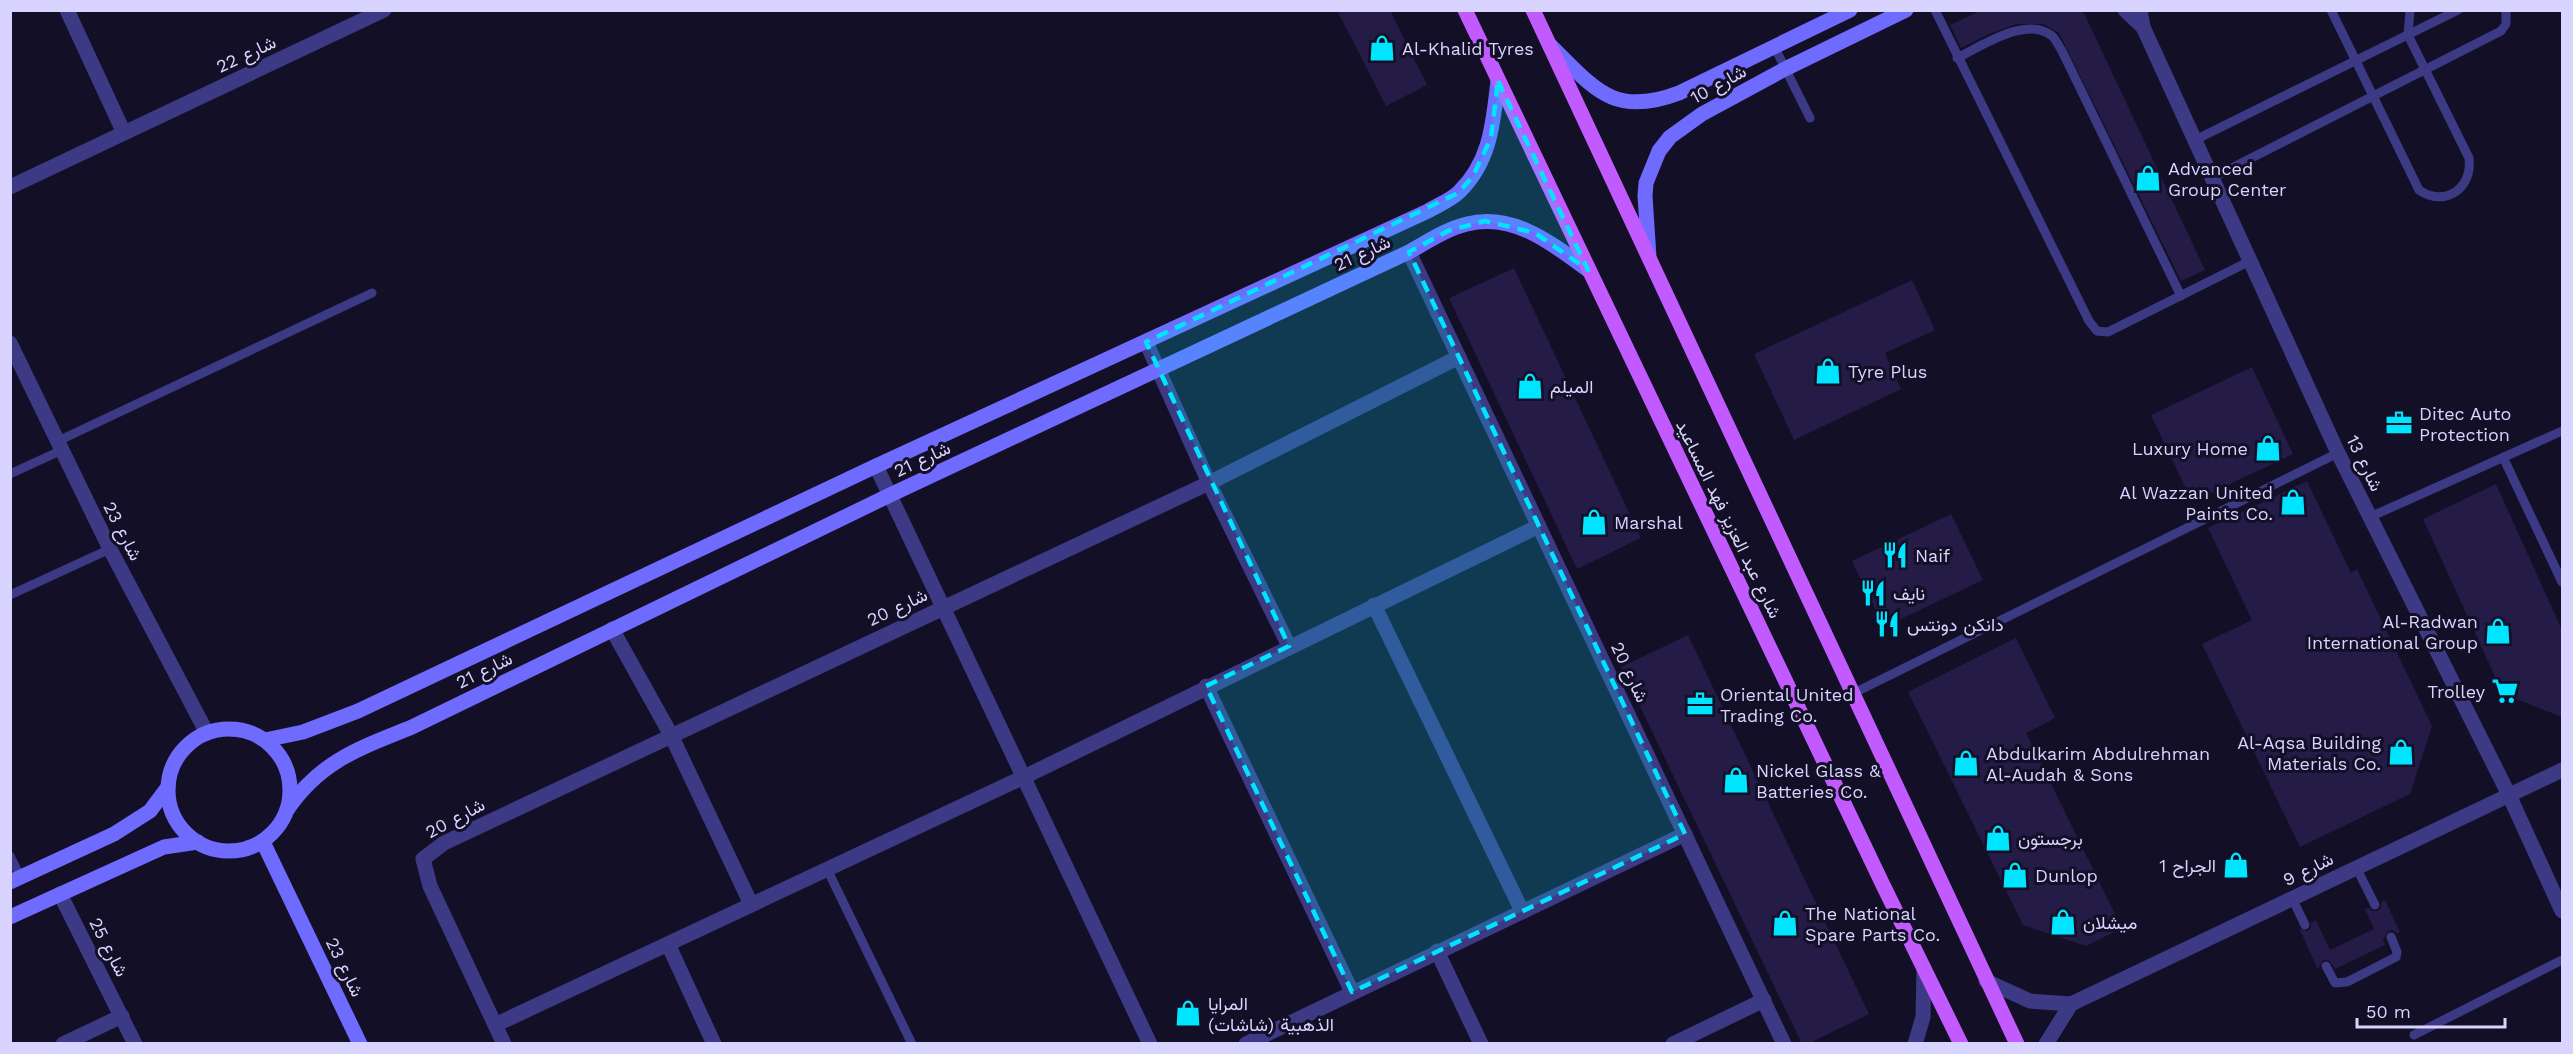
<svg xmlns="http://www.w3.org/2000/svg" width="2573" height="1054" font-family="'Work Sans',Vazirmatn,sans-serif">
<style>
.building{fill:#241b47}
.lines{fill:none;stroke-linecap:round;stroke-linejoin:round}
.lane{stroke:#3d3a85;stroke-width:9}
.street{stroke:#3d3a85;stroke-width:15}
.secondary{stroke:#6f6bff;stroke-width:15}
.primary{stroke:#c25bff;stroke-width:15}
.marked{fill:#00e5ff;fill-opacity:0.2;stroke:#00e5ff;stroke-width:4.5;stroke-dasharray:12 8;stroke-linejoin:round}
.labels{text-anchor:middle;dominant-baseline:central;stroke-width:6;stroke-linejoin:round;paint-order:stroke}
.poi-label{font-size:18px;fill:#d9d4ff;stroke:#130f26;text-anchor:start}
.street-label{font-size:18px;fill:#d9d4ff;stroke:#130f26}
</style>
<rect width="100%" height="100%" fill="#130f26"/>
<!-- building -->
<g class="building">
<polygon points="1337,10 1390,10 1427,85 1386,106"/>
<polygon points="1982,10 2077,10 2084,13 2205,270 2181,281 2059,33 2043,24 2016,24 1989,34 1961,48 1950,25"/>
<polygon points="1514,268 1641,538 1577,569 1449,298"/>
<polygon points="1912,280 1935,330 1885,353 1901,389 1794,440 1754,354"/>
<polygon points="2252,367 2293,454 2192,502 2151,415"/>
<polygon points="2307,481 2351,573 2357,569 2432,726 2410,794 2300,847 2202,644 2252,620 2208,528"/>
<polygon points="2496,484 2562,630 2562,717 2503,694 2423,519"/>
<polygon points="1951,514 1983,580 1884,627 1852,561"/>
<polygon points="1688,635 1869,1014 1808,1044 1802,1044 1621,667"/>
<polygon points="2016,638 2055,718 2026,733 2122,928 2086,946 2023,925 1908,692"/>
<polygon points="2385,900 2400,932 2397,934 2393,930 2388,931 2383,940 2385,945 2335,969 2330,961 2323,960 2318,970 2299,928 2307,931 2311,928 2311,923 2316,920 2330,950 2374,929 2365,909 2369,908 2372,911 2377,911 2381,908 2381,902"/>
</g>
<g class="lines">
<!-- lane -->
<g class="lane">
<polyline points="1935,10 2089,321 2097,331 2108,332 2250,261"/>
<path d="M2331,10l88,180c26,18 54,-2 50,-32l-61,-123 2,-25"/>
<polyline points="1775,48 1810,118"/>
<path d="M1957,58c25,-12 70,-43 95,-22 4,3 7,11 10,15l119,245"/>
<polyline points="2195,140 2458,10"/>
<polyline points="2212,178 2501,31 2506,24 2506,10"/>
<polyline points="58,441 372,293"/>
<polyline points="2503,457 2562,582"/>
<polyline points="10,474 62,450"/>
<polyline points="2370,517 2562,431"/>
<polyline points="10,595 110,549"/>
<polyline points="1852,694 2338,453"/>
<polyline points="10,856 21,878"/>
<polyline points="2356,867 2375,905"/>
<polyline points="827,869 912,1044"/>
<polyline points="2292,898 2305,925"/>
<polyline points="2326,966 2335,983 2347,982 2396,957 2397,952 2391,937"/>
<polyline points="2414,1035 2562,960"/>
</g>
<!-- street -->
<g class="street">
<polyline points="67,10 124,133"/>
<polyline points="2125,10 2143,27"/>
<polyline points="2140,10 2143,27 2338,453 2509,795 2562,911"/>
<polyline points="10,187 384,10"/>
<polyline points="1409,252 1784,1044"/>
<polyline points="1146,342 1209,483 1289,646"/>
<polyline points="10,343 110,549 207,733"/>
<polyline points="876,466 1150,1044"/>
<polyline points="1374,605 1522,911"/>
<polyline points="612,629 671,735 751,904"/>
<polyline points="1206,686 1352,992"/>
<polyline points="60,894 135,1044"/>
<polyline points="668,944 714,1044"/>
<polyline points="1437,951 1481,1044"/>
<polyline points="1986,981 2030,1001 2071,1004 2562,770"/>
<polyline points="495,1025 1024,777 1539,526"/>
<polyline points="63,1044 122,1016"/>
<polyline points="504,1044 430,886 423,859 444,843 1209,483 1459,357"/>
<polyline points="1246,1044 1685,834"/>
<polyline points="1673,1044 1764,1000"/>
<polyline points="1915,1044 1923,1017 1924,969"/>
<polyline points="2046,1044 2071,1004"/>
</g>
<!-- secondary -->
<g class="secondary">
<path d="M1550,45c44,43 63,73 129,48l171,-83"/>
<polyline points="1649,257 1645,196 1646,183 1659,151 1670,137 1702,114 1785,69 1906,10"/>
<circle cx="229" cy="790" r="61"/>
<path d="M265,740l38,-8 55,-21 518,-245 552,-255c10,-6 23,-11 31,-19 32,-31 34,-70 39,-111"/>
<path d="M287,810c33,-49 73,-62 125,-83l478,-232 519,-243c18,-10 37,-23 58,-28 47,-12 87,21 121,46"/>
<polyline points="263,842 360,1044"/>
<polyline points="10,882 114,834 150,811 168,787"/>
<polyline points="10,917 164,847 198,842"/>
</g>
<!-- primary -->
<g class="primary">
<polyline points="1465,10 1883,885 1961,1044"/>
<polyline points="1533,10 2017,1044"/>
</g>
</g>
<!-- marked area -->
<path class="marked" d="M1498,81l90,189 -53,-37 -50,-12 -37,10 -39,21 276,582 -333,158 -146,-306 83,-40 -143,-304 312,-149 15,-17 18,-38z"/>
<!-- icons -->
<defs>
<g id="shop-bare" transform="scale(2.07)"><path d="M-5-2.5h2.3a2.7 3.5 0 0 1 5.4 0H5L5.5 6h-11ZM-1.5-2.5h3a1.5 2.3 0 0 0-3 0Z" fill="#00e5ff" stroke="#130f26" stroke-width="2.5" paint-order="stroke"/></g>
<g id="office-bare" transform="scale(2.07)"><path d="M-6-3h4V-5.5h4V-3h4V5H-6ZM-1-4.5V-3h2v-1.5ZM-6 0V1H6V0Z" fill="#00e5ff" stroke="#130f26" stroke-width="2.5" paint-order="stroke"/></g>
<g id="restaurant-bare" transform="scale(2.07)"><path d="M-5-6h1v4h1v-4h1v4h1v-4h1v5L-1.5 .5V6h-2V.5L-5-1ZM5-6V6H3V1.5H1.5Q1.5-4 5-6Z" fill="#00e5ff" stroke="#130f26" stroke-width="2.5" paint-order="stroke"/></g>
<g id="supermarket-bare" transform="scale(2.07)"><path d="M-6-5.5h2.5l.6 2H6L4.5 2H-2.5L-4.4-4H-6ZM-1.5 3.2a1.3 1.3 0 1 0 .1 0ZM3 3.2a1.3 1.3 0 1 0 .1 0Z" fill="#00e5ff" stroke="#130f26" stroke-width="2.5" paint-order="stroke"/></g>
</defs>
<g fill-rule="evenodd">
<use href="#shop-bare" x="1382" y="48"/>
<use href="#shop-bare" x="2148" y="178"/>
<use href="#shop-bare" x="1828" y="371"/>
<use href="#shop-bare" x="1530" y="386"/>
<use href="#office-bare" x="2399" y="423"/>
<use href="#shop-bare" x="2268" y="448"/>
<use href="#shop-bare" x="2293" y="502"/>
<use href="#shop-bare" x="1594" y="522"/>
<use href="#restaurant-bare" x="1895" y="555"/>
<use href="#restaurant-bare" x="1873" y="593"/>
<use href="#restaurant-bare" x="1887" y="624"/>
<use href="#shop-bare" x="2498" y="631"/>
<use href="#supermarket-bare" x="2505" y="691"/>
<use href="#office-bare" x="1700" y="704"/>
<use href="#shop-bare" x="2401" y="752"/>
<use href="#shop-bare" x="1966" y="763"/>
<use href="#shop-bare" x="1736" y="780"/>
<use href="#shop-bare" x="1998" y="838"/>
<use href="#shop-bare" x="2236" y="865"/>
<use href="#shop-bare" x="2015" y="875"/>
<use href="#shop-bare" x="2063" y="922"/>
<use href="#shop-bare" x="1785" y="923"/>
<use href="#shop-bare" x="1188" y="1013"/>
</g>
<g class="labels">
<!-- poi labels -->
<g class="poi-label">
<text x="1402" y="48">Al-Khalid Tyres</text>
<text x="2168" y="168">Advanced<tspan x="2168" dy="21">Group Center</tspan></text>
<text x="1848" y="371">Tyre Plus</text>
<text x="1550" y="386">الميلم</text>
<text x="2419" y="413">Ditec Auto<tspan x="2419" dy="21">Protection</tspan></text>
<text x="2248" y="448" text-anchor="end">Luxury Home</text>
<text x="2273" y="492" text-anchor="end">Al Wazzan United<tspan x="2273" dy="21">Paints Co.</tspan></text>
<text x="1614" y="522">Marshal</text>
<text x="1915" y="555">Naif</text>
<text x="1893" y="593">نايف</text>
<text x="2478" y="621" text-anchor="end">Al-Radwan<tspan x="2478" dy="21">International Group</tspan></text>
<text x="1907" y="624">دانكن دونتس</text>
<text x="2485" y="691" text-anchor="end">Trolley</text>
<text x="1720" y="694">Oriental United<tspan x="1720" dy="21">Trading Co.</tspan></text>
<text x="2381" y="742" text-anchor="end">Al-Aqsa Building<tspan x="2381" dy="21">Materials Co.</tspan></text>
<text x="1986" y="753">Abdulkarim Abdulrehman<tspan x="1986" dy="21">Al-Audah &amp; Sons</tspan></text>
<text x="1756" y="770">Nickel Glass &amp;<tspan x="1756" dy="21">Batteries Co.</tspan></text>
<text x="2018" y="838">برجستون</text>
<text x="2216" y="865" text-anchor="end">الجراح 1</text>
<text x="2035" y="875">Dunlop</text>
<text x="1805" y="913">The National<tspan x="1805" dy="21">Spare Parts Co.</tspan></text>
<text x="2083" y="922">ميشلان</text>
<text x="1208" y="1003">المرايا<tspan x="1208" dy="21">الذهبية (شاشات)</tspan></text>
</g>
<!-- street labels -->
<g class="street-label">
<text transform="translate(246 54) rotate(-25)">شارع 22</text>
<text transform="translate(1718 84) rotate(-29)">شارع 10</text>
<text transform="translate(1362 253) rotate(-25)">شارع 21</text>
<text transform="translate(922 459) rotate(-25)">شارع 21</text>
<text transform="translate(2365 463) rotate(64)">شارع 13</text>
<text transform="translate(1729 519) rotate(64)">شارع عبد العزيز فهد المساعيد</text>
<text transform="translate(123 531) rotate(63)">شارع 23</text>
<text transform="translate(897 607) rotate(-25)">شارع 20</text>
<text transform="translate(484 670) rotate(-26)">شارع 21</text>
<text transform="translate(1630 672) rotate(65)">شارع 20</text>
<text transform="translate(455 818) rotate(-28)">شارع 20</text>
<text transform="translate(2308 869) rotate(-26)">شارع 9</text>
<text transform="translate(109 947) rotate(63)">شارع 25</text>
<text transform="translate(345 967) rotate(64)">شارع 23</text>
</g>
</g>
<!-- border -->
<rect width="2573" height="1054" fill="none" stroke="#d9d4ff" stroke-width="24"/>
<!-- scale -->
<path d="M2357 1018v9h148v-9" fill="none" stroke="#d9d4ff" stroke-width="3"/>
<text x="2366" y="1018" font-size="18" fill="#d9d4ff" stroke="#130f26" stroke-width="4.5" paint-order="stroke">50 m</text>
</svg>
